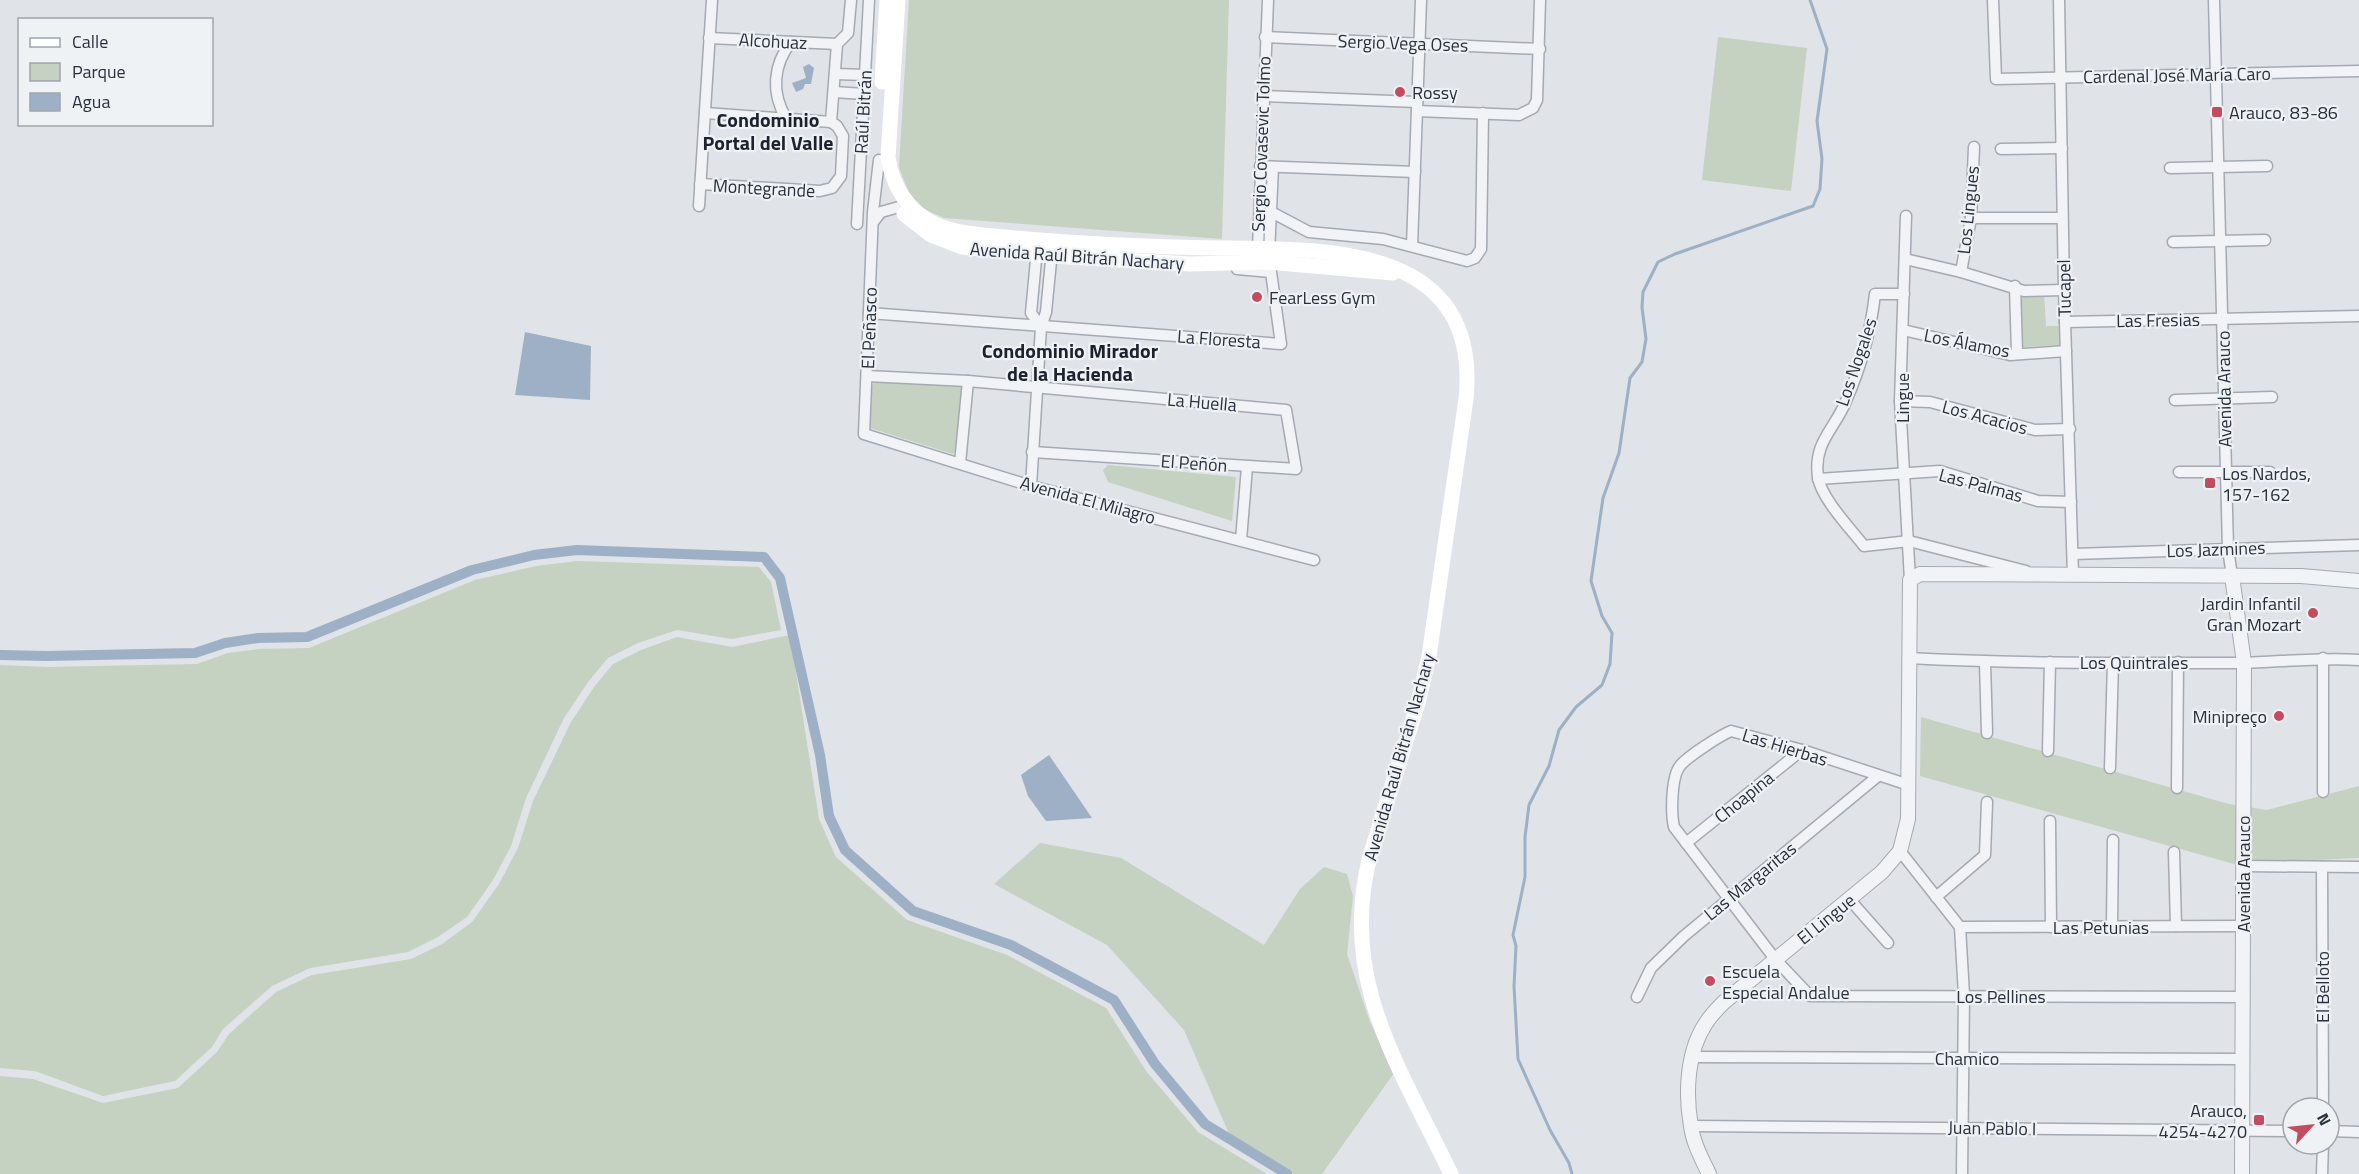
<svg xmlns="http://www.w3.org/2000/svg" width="2359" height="1174" font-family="'Titillium Web',sans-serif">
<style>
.green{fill:#c5d1c1}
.water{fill:#9db0c6}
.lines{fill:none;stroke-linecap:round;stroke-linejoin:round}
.stream{stroke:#9db0c6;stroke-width:3}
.canal{stroke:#9db0c6;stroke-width:10}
.minor-casing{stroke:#a5aab2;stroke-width:13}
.tertiary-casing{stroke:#a5aab2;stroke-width:16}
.minor{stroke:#f2f3f6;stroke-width:10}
.tertiary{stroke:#f2f3f6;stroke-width:14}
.secondary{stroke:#fff;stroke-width:15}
.poi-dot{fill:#c54c5e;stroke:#eff2f5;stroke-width:2}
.labels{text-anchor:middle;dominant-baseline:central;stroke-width:4.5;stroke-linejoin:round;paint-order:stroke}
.street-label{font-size:18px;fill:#29313e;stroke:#eff2f5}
.poi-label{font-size:18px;fill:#29313e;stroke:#eff2f5;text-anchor:start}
.neighbourhood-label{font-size:20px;font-weight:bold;fill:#1c222f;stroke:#eff2f5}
</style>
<rect width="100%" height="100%" fill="#e0e3e8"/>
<!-- green -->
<g class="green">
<polygon points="909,0 1229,0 1222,239 944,218 922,208 910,196 899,167"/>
<polygon points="1718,37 1807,48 1791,191 1702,180"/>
<polygon points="2044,293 2046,326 2059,326 2060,345 2023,347 2020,295"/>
<polygon points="882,379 962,387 957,449 953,454 870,428 871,387 876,380"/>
<polygon points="1108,465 1236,477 1232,521 1108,482 1103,470"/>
<polygon points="578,561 759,567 771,582 781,630 732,639 677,630 638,643 608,658 588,682 564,718 526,798 511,846 493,880 467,917 438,937 408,952 310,968 272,986 223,1029 212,1047 175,1081 103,1096 35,1071 0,1068 0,665 47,667 197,664 228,653 259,649 309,648 475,580 536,566"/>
<polygon points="790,635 819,819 836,857 907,920 1007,955 1106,1008 1146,1071 1198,1132 1267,1174 0,1174 0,1076 33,1079 103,1103 178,1088 217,1052 229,1034 276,992 312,975 411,959 442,944 472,922 499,884 518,848 533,801 571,722 594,687 613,664 641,650 677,637 732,647"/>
<polygon points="1921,717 2229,804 2267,810 2359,786 2359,858 2234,864 1920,776"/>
<polygon points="1040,843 1121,858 1264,945 1300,889 1324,867 1347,874 1353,896 1347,954 1370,1022 1394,1073 1322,1174 1293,1174 1230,1136 1184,1030 1107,945 994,884"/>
</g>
<!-- water -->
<g class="water">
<polygon points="809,64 814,68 811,84 805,84 803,89 796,92 792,83 806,78 803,67"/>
<polygon points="525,332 591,346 590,400 515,395"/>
<polygon points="1049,755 1092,818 1046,821 1028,796 1021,775"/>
</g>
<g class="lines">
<!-- stream -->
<polyline class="stream" points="1572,1174 1569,1163 1550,1130 1518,1059 1514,986 1516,946 1513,935 1525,877 1525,837 1529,805 1549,766 1559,730 1576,707 1602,685 1610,664 1612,633 1602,616 1591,581 1603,498 1619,453 1630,378 1642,362 1646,339 1642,307 1643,292 1658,262 1675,254 1813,206 1820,189 1822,159 1817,121 1827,49 1810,0"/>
<!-- canal -->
<polyline class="canal" points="0,655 46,656 195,653 225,643 258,638 307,637 472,570 534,555 577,550 764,557 780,578 820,755 829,816 845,850 913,911 1011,945 1114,1000 1155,1064 1205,1124 1287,1174"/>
<!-- minor casing -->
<g class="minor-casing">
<g id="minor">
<polyline points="1993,0 1996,79 2359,71"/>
<polyline points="2059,0 2064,290 2073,575"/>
<polyline points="2214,0 2228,549 2232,576"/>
<polyline points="1265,37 1540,49"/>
<polyline points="709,38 837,44"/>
<polyline points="835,74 865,75"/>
<polyline points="834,92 864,94"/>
<polyline points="1263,96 1417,102"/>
<polyline points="1417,111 1519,115 1533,108 1537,100 1540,0"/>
<polyline points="705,113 831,122"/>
<path d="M786,118c-15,-25 -13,-53 5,-76"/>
<polyline points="831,122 837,44 848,33 851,0"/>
<polyline points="2001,149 2062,148"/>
<polyline points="879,160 873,212 864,434 1031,486 1314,560"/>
<polyline points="1260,166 1415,172"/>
<polyline points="2170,168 2267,166"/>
<polyline points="700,184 820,191 832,188 841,176 843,136 837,126 831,122"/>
<polyline points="699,206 712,0"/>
<polyline points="1271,212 1309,232 1383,239 1467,261 1475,258 1481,249 1483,113"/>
<polyline points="1906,216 1900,401 1910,580"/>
<polyline points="1971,218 2062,218"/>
<polyline points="874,221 881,212 899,207"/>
<polyline points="857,224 869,0"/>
<polyline points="2173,242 2265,240"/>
<polyline points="1412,246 1421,0"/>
<polyline points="1037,249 1031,313 1041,327"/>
<polyline points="1261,253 1258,248 1268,0"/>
<polyline points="1269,253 1273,167"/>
<polyline points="1905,259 1961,272 2024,291 2064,290"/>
<polyline points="1961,272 1971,218 1974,147"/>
<polyline points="2015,286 2017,353"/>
<path d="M1904,294h-29c-4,36 -14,73 -29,107 -11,28 -33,41 -28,76 3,21 32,51 46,69l45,-5 117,30"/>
<polyline points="869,313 1281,344 1271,272 1237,269"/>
<polyline points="2065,322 2359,316"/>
<polyline points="1903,330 2010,355 2066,351"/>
<polyline points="867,376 968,381 1286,410 1296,469 1032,452"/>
<polyline points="2175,400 2272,397"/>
<polyline points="1900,401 1930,402 2035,430 2070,429"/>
<polyline points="960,463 968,381"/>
<polyline points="2179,472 2270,472"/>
<polyline points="1818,479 1940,471 2038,501 2071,502"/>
<polyline points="1031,486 1041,327 1046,312 1052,251"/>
<polyline points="1241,540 1247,467"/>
<polyline points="2073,554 2359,545"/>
<path d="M1909,658c111,6 221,5 332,5 40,-1 78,-6 118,-3"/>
<polyline points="1985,662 1987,733"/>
<polyline points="2048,751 2050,662"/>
<polyline points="2110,768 2113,662"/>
<path d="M1909,785l-107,-35 -71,-19c-12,5 -44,26 -51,35 -9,11 -9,48 -6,61l101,132 35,37 433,1"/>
<polyline points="2177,788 2178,662"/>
<polyline points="2323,792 2323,658"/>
<polyline points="2050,821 2051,927"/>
<polyline points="1686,843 1802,750"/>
<polyline points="1900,851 1960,927 1964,995 1962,1174"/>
<polyline points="2174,852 2176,926"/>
<polyline points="2243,866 2359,867"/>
<polyline points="2322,867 2323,1108"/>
<polyline points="1936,897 1985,855 1987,802"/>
<polyline points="1850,900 1888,943"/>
<polyline points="2112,926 2113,840"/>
<polyline points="1960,927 2243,926"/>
<polyline points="1637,997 1651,968 1684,936 1878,776"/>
<polyline points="1691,1057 2242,1059"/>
<polyline points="1691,1126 2293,1131"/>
<polyline points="2329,1131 2359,1132"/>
<polyline points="2322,1174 2323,1144"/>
</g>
</g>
<!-- tertiary casing -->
<g class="tertiary-casing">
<g id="tertiary">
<polyline points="2232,576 2244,663 2242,1174"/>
<path d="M1709,1174c-7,-15 -16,-31 -18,-48 -6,-33 -4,-75 15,-103 5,-8 12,-15 18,-21l158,-130 18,-21 8,-32 2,-239 10,-6 381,2 58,5"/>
</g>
</g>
<!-- minor -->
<use href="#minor" class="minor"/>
<!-- tertiary -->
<use href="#tertiary" class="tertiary"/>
<!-- secondary -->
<g class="secondary">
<path d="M898,0l-10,157c4,28 20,55 47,67 24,11 54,11 80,14 68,6 136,9 204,10 110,1 262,-3 247,151l-37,257 -11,47 -48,153c-32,124 30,211 81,318"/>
<polyline points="882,82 887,0"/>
<polyline points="904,214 931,235 962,247 1051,256 1191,264 1266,262 1393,273"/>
</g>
</g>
<!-- markers -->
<g class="poi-dot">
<circle cx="1400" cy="92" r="6"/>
<rect x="2211" y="106" width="12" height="12" rx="3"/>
<circle cx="1257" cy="297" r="6"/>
<rect x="2204" y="477" width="12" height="12" rx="3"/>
<circle cx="2313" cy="613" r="6"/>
<circle cx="2279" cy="716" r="6"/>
<circle cx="1710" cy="981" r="6"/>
<rect x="2253" y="1114" width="12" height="12" rx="3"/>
</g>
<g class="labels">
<!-- street labels -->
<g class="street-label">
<text transform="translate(773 41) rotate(3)">Alcohuaz</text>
<text transform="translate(1403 43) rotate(2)">Sergio Vega Oses</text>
<text transform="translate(2177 75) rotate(-1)">Cardenal José María Caro</text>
<text transform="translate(863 112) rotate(-87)">Raúl Bitrán</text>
<text transform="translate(1261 144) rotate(-88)">Sergio Covasevic Tolmo</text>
<text transform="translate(764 188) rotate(3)">Montegrande</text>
<text transform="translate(1968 210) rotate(-84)">Los Lingues</text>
<text transform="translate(1077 256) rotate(4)">Avenida Raúl Bitrán Nachary</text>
<text transform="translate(2064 288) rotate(-91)">Tucapel</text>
<text transform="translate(2158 320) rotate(-1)">Las Fresias</text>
<text transform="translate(869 328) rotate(-88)">El Peñasco</text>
<text transform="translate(1219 339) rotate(4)">La Floresta</text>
<text transform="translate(1967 343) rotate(11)">Los Álamos</text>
<text transform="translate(1856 362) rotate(-71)">Los Nogales</text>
<text transform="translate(2224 389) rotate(-91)">Avenida Arauco</text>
<text transform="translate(1902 398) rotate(-90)">Lingue</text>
<text transform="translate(1202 402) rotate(5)">La Huella</text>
<text transform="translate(1985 417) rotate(15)">Los Acacios</text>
<text transform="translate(1194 463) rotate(4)">El Peñón</text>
<text transform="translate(1981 485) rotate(15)">Las Palmas</text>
<text transform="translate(1088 500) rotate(15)">Avenida El Milagro</text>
<text transform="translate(2216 549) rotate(-2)">Los Jazmines</text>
<text x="2134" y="662">Los Quintrales</text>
<text transform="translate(1785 747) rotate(17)">Las Hierbas</text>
<text transform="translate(1399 757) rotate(-74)">Avenida Raúl Bitrán Nachary</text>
<text transform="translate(1744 797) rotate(-39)">Choapina</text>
<text transform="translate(2243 874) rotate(-90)">Avenida Arauco</text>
<text transform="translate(1750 881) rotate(-39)">Las Margaritas</text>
<text transform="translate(1826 919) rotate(-39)">El Lingue</text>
<text x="2101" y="927">Las Petunias</text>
<text transform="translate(2322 987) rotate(-90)">El Belloto</text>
<text x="2001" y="996">Los Pellines</text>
<text x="1967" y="1058">Chamico</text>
<text transform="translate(1992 1128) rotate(1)">Juan Pablo I</text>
</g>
<!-- poi labels -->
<g class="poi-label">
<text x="1412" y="92">Rossy</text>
<text x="2229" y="112">Arauco, 83-86</text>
<text x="1269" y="297">FearLess Gym</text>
<text x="2222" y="473">Los Nardos,<tspan x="2222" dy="21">157-162</tspan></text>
<text x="2301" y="603" text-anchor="end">Jardin Infantil<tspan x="2301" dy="21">Gran Mozart</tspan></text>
<text x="2267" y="716" text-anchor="end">Minipreço</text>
<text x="1722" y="971">Escuela<tspan x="1722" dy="21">Especial Andalue</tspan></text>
<text x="2247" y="1110" text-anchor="end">Arauco,<tspan x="2247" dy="21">4254-4270</tspan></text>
</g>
<!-- neighbourhood labels -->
<g class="neighbourhood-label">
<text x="768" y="119">Condominio<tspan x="768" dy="23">Portal del Valle</tspan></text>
<text x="1070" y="350">Condominio Mirador<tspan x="1070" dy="23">de la Hacienda</tspan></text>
</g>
</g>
<!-- legend -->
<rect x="18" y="18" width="195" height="108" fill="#eff2f5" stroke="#a0a5ac" stroke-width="1.5"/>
<rect x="30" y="38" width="30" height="9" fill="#ffffff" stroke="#a0a5ac" stroke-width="1.5"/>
<text x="72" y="48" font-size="18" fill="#29313e">Calle</text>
<rect x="30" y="63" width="30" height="18" fill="#c5d1c1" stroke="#a0a5ac" stroke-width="1.5"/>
<text x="72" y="78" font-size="18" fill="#29313e">Parque</text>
<rect x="30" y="93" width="30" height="18" fill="#9db0c6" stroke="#a0a5ac" stroke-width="1.5"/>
<text x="72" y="108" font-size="18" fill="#29313e">Agua</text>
<!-- north arrow -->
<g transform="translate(2311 1126) rotate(63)"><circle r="28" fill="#eff2f5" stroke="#a0a5ac" stroke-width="1.5"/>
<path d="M0-4.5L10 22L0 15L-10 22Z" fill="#c54c5e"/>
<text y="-9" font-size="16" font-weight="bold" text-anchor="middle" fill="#29313e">N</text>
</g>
</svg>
